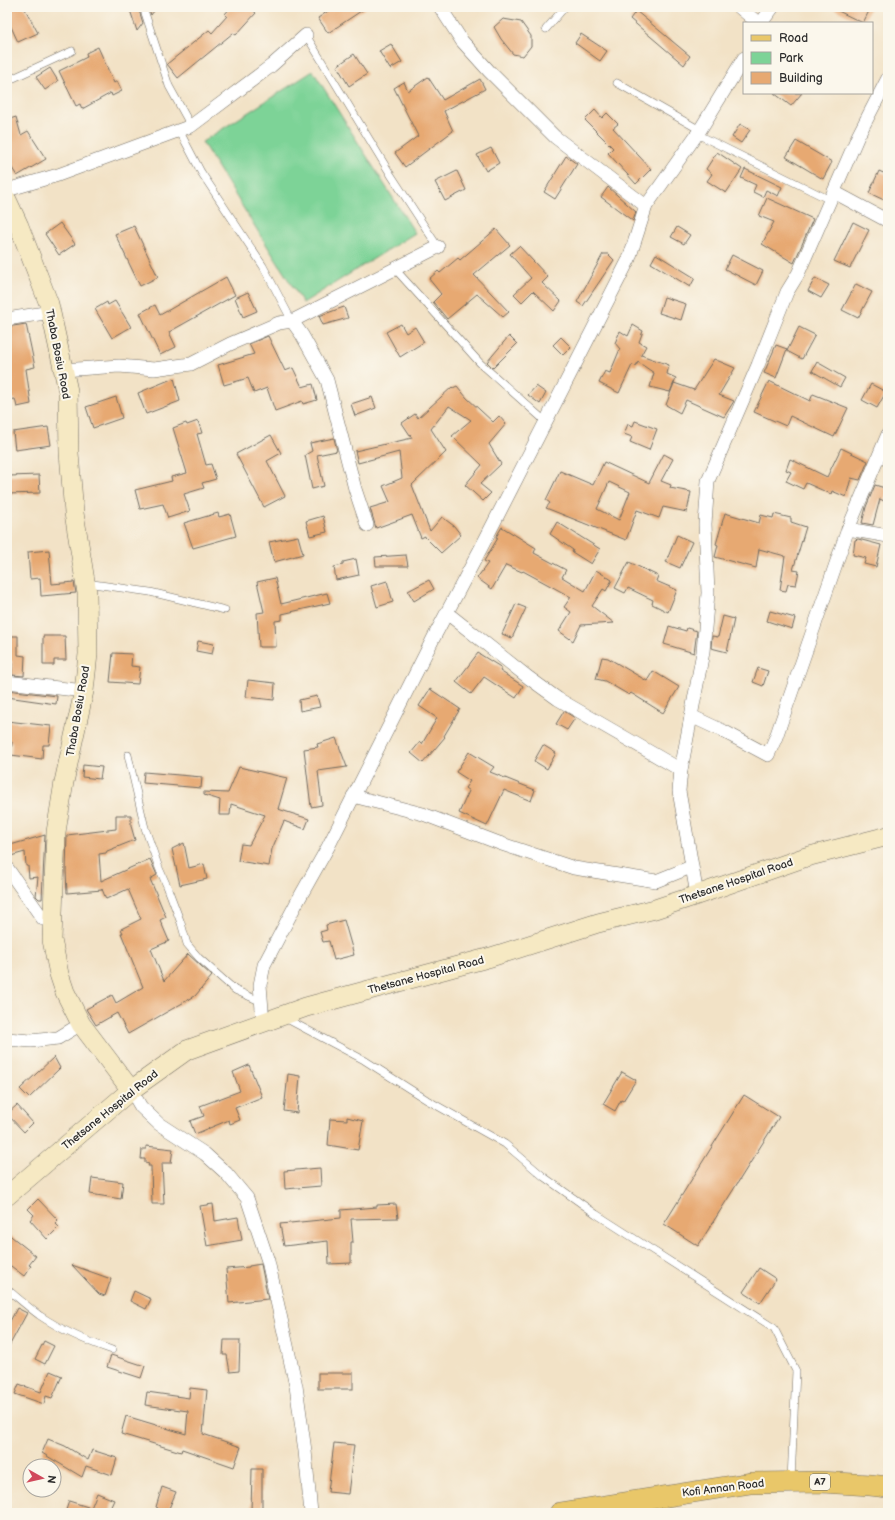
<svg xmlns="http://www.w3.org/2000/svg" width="895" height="1520" font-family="'Balsamiq Sans',sans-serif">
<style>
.green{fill:#7dd397;stroke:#547f61}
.building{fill:#e7a972;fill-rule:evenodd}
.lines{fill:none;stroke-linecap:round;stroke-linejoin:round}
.lane-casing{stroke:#716b61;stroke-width:8}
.street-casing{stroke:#716b61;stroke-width:14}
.secondary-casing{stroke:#716b61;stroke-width:20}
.primary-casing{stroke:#716b61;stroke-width:22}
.lane{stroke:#fff;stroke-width:7}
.street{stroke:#fff;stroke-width:13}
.secondary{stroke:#f6e9c3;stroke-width:19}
.primary{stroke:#e9c769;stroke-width:21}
.labels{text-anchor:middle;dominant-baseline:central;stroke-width:4;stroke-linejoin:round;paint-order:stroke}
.shield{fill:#fbf7ec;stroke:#696865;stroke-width:1}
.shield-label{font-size:10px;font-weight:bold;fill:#2b2b2b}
.street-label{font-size:11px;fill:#2b2b2b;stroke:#fbf7ec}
</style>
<rect width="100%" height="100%" fill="#fbf7ec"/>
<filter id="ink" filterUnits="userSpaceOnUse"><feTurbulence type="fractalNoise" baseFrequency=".025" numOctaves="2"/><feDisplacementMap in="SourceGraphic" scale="8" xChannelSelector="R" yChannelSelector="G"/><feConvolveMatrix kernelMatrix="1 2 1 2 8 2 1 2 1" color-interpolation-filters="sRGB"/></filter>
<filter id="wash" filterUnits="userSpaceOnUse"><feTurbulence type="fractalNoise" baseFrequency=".012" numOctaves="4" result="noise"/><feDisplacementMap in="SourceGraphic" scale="16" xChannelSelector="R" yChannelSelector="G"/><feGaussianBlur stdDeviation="0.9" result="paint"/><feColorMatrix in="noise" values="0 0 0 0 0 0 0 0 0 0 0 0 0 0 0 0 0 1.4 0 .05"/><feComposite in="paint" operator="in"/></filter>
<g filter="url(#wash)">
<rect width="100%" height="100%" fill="#f2e2c6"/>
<!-- green -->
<polygon class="green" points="313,71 415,233 303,303 202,142"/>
<g id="blocks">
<!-- building -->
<g class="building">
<polygon points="7,7 24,7 38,33 18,42 7,18"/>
<polygon points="129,7 138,7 143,23 137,31"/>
<polygon points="148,7 157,7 151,15"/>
<polygon points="231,7 249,7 256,13 236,35 233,33 178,78 167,64 209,30 212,33 227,16 225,14"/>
<polygon points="334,7 367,7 328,33 318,18"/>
<polygon points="830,7 871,7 863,23"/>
<polygon points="636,11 690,56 684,65 630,19"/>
<polygon points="503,19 521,22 531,36 531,46 523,56 513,54 501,39 494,27"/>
<polygon points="581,34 607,51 600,61 575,43"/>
<polygon points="391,44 402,62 390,69 379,51"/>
<polygon points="98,47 114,83 117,81 122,91 112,96 111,93 82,109 80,104 76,106 59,71 87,57 86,53"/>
<polygon points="354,54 367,74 349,86 337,66"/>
<polygon points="50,68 58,81 45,90 36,77"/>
<polygon points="428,77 443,100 480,79 485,89 444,111 453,131 405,167 395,153 418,136 394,88 404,82 408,91"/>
<polygon points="774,93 802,93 791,106"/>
<polygon points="595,110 602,118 607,113 618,124 613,128 651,169 636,184 608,153 613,148 585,120"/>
<polygon points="16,117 21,135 28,131 46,159 17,176 7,160 7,120"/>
<polygon points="740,124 750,130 741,143 732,137"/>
<polygon points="796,141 832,162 823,179 786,157"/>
<polygon points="491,148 499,163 486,171 477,155"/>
<polygon points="717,152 742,169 726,193 707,181 712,174 706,169"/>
<polygon points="566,156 577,164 555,199 544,192"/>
<polygon points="745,169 782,187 778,196 766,190 763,197 753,192 756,185 741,178"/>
<polygon points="457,171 466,190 445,201 435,182"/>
<polygon points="879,171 888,175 888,192 884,200 869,193"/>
<polygon points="608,187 636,212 633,221 601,197"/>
<polygon points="767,198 813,219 794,263 762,244 774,222 759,216"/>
<polygon points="853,222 869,230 850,268 834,261"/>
<polygon points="60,223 75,244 59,255 45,234"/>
<polygon points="134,226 158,277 140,286 115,234"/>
<polygon points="677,227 690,235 684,244 671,237"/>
<polygon points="496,229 510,245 474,275 509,312 503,317 477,294 447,319 433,302 441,294 429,279 438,271 440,273 458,258 460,260"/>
<polygon points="519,246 548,277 542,283 561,301 554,311 533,291 522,302 514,294 531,278 510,254"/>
<polygon points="603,254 608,254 614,260 583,306 577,302"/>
<polygon points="656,254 695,278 690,287 651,263"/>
<polygon points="732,255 763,271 756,285 725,269"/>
<polygon points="226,277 235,295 169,332 176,347 160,355 140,313 155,305 160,315"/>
<polygon points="815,278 829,285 821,298 808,291"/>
<polygon points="856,284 872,292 858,318 842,310"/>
<polygon points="248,292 257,311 243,317 235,298"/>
<polygon points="664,297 686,304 681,320 659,313"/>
<polygon points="115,301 131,327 112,338 95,309 107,302 108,305"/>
<polygon points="344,307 348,318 323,325 319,316"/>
<polygon points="26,324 35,367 26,369 31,404 17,407 15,399 7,400 7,327"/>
<polygon points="401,324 406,333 415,327 424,342 400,357 386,332"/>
<polygon points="633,325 643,331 639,342 646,346 641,355 669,365 667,374 676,378 670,392 650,387 654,373 638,362 636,366 632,365 619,393 599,383 605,371 610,373 620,349 615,343 620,331 628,336"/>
<polygon points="799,327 815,335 802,359 787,351"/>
<polygon points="268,336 285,371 293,368 302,387 313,384 317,400 303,404 302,401 275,411 267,388 254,393 248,378 224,385 218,365 254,354 249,344"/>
<polygon points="509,336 517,344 493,368 487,362"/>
<polygon points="561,337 571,347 563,355 553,345"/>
<polygon points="776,345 787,349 776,378 764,373"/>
<polygon points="714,359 735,368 719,395 734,401 724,417 686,400 680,413 666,405 674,383 694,390"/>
<polygon points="817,362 845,378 840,387 812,371"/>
<polygon points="174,378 180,401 146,414 138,393"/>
<polygon points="769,381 810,401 813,394 848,408 834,437 790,416 786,426 754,412"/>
<polygon points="871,384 886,392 877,408 862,400"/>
<polygon points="457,386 467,398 493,422 499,416 506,424 489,444 501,464 480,484 491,493 483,501 465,485 482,465 452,436 471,420 449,406 431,429 446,452 412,485 430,531 442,517 454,526 461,535 441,553 425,537 425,536 421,538 412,515 376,528 370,508 390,502 383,486 402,478 399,452 358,463 355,451 412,438 402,423 415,414 418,418 452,387 453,388"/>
<polygon points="536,386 546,393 540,404 528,395"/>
<polygon points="116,397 122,418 93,428 86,407"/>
<polygon points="372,397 376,408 355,416 351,404"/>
<polygon points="198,421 202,433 197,434 206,465 211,464 216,479 202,483 204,488 184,494 190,511 168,518 163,504 140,509 135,490 172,481 171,477 187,473 173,428 186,423 187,425"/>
<polygon points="635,421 657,429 649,450 630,442 632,437 624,434 628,424 633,426"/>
<polygon points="48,427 51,445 15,450 13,432"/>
<polygon points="271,435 281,453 267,461 285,496 264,507 236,454"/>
<polygon points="334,438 337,451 317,455 324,486 312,489 305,455 312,451 310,443"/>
<polygon points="841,448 868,461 860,480 851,478 846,497 832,491 831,494 806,483 803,489 786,481 791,472 786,470 790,459 827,477"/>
<path d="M664,454l9,5 -12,22 10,4 -1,3 21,4 -4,20 -24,-5 -4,11 -22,-8 -11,30 -80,-32 4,-5 -4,-3 14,-29 33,14 11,-23 45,21zM609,482l21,10 -11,28 -22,-11z"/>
<polygon points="39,475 40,493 7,494 7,484 10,484 9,476"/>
<polygon points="875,485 888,489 884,501 880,499 873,525 862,523 866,507"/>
<polygon points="218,513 219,517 230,514 236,536 193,548 184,523"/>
<polygon points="725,513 759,523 761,515 773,518 774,514 791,518 791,522 806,527 793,570 799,571 796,585 788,584 786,591 780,590 785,556 759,549 756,568 715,557 718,545 716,544"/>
<polygon points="323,516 327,532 310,536 306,521"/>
<polygon points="557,522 600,549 591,564 572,552 573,550 550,534"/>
<polygon points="502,527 536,548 534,553 566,570 562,577 585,591 596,570 612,580 606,591 603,589 592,606 614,623 581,625 573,641 559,631 571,612 564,607 571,597 523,571 522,572 506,565 492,589 477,578 488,563 484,561 498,538 496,537"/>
<polygon points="677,535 692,542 680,568 666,562"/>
<polygon points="298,536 303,554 274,562 269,542"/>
<polygon points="858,539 881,545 876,567 864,564 866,558 853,555 855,540"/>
<polygon points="49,550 52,584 74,582 76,593 41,596 40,578 30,579 28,552"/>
<polygon points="406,555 408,566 376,566 375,557"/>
<polygon points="356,559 359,575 336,580 334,567 343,565 343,562"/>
<polygon points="629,562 658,576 656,581 677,590 668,612 652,604 653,600 628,588 625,593 615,588"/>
<polygon points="275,578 281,604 327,593 330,603 282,614 282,620 275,621 276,647 259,647 257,613 264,612 257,582"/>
<polygon points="429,580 434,589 414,601 408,591"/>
<polygon points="387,581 393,602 377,607 371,586"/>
<polygon points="516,604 526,608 512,638 502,634"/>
<polygon points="770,611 795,618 792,629 767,621"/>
<polygon points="723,616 734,619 727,652 711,648 712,636 718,637"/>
<polygon points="669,626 686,631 687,628 697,631 694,653 664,644"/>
<polygon points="7,636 18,636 18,655 25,656 24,676 12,675 12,661 7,661"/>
<polygon points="43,636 65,636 66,660 54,660 54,665 43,665"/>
<polygon points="198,641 214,644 212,654 196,651"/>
<polygon points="113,653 132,654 131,666 140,667 138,684 110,682"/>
<polygon points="478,653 502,668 500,671 523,686 516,698 484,677 471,694 456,682"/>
<polygon points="602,657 608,658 647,681 653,671 679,687 663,713 631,693 629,695 605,681 596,679"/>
<polygon points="758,668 768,671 763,686 753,682"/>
<polygon points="248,680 275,683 274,700 246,697"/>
<polygon points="430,689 460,709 444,736 445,737 423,763 411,753 420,742 422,744 437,718 419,706"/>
<polygon points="7,690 57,696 56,704 7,697"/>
<polygon points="317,696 320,707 300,711 299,700"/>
<polygon points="564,711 575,718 567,730 556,724"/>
<polygon points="7,721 51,726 49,745 43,745 42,759 11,755 12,742 7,741"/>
<polygon points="336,738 347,767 318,771 322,805 311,807 304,749 318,747 317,744"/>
<polygon points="543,745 556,753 547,769 534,761"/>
<polygon points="469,752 494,767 490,772 535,790 531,801 504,790 487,826 459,813 469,791 465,788 470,781 456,772"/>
<polygon points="83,765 102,767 100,779 82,777"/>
<polygon points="239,767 287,778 278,809 309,819 305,829 284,821 272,849 269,866 238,861 241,844 249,845 265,815 231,804 230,815 219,815 220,800 204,795 204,792 228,793"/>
<polygon points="144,772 202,777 201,788 143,783"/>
<polygon points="116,815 131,815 131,826 135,840 107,851 106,853 99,854 101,881 150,859 157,875 150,879 166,917 160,920 169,941 151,949 164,981 188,954 212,976 195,996 128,1034 117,1013 96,1025 86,1009 112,995 116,1003 143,987 121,933 123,933 121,929 141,919 128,889 106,899 102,889 102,890 67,893 66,871 67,835 116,829"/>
<polygon points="45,835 42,899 39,899 36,896 38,877 29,878 28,866 26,866 25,852 7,857 7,846"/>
<polygon points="184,843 189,868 204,864 207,879 180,885 172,849"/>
<polygon points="344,920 354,955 334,960 329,941 323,942 320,932 327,930 326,925"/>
<polygon points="54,1057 60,1068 29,1098 20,1089"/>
<polygon points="249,1065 262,1097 235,1108 240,1120 230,1124 229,1120 195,1134 190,1121 204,1116 200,1106 240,1091 233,1072"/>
<polygon points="622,1072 636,1080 623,1101 621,1100 615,1111 603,1104"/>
<polygon points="288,1074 300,1076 297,1113 284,1111"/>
<polygon points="744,1095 779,1117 698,1246 664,1224"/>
<polygon points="17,1105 33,1123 24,1132 7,1114"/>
<polygon points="347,1117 363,1121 358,1150 328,1145 330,1119 347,1120"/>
<polygon points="146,1146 173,1149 171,1163 162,1163 164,1204 152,1204 151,1166 148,1166 149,1164 145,1163 145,1159 141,1159 142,1149 146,1149"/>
<polygon points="320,1168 321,1186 285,1189 284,1171"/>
<polygon points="92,1178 123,1182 121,1199 90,1194"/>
<polygon points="38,1199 58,1220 55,1223 59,1227 47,1239 30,1220 34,1215 28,1209"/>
<polygon points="213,1204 215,1221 238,1217 242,1240 207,1246 200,1206"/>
<polygon points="396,1204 398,1218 351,1219 353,1242 351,1242 351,1263 329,1264 328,1241 284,1246 280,1224 341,1218 341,1210 377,1207 377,1205"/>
<polygon points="7,1233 36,1256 29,1265 31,1266 24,1276 7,1263"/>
<polygon points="261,1264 268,1299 229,1303 226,1269 249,1267 249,1266"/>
<polygon points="72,1265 111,1279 105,1296 99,1294"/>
<polygon points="759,1268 776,1279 760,1303 743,1292"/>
<polygon points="134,1291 151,1299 146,1309 130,1301"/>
<polygon points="17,1308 27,1313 7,1350 7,1327"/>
<polygon points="224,1340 240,1340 239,1371 230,1372 227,1355 223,1355"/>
<polygon points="44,1341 54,1346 45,1364 35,1359"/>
<polygon points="111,1355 145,1366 141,1378 107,1367"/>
<polygon points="50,1371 62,1376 52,1398 46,1396 44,1404 15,1394 19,1384 41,1392"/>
<rect x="318" y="1373" width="35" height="16"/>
<polygon points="190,1388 207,1390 203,1434 241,1447 234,1467 182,1449 181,1452 121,1434 126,1416 186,1434 188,1411 145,1405 147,1392 189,1398"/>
<polygon points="48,1439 65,1446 88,1460 92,1450 117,1458 112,1475 86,1466 82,1477 42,1453"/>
<polygon points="334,1443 354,1445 348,1494 328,1492"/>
<polygon points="252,1469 262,1469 262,1513 251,1513"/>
<polygon points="162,1487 176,1492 167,1513 157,1513 158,1508 156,1507"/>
<polygon points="97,1493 114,1500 108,1513 65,1513 69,1501 91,1508"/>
</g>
</g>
</g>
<g filter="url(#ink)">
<use href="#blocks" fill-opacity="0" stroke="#716b61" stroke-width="1"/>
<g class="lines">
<!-- lane casing -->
<g class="lane-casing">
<g id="lane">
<polyline points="143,7 169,86 191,126"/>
<polyline points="546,29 565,7"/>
<polyline points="306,35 391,175 438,247"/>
<polyline points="7,81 72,51"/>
<polyline points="617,83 700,130"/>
<polyline points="179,130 201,172 263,266 292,321"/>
<polyline points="697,134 830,200"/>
<polyline points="395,269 480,363 545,421"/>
<polyline points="86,583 150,592 225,610"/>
<polyline points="128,755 145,828 159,868 167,886 181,923 187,944 199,958 235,990 262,1002"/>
<polyline points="285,1018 364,1060 427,1100 505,1144 544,1177 596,1214 774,1328 796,1371 791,1480"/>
<path d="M7,1289c11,9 21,18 32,26 22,15 47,26 73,35"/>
</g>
</g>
<!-- street casing -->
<g class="street-casing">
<g id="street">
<polyline points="440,7 462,41 489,71 555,137 646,206"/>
<polyline points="739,7 758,23"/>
<polyline points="761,23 773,7"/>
<polyline points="7,190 58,175 191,126 271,66 306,35"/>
<polyline points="834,192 888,221"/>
<polyline points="7,319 51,312"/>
<polyline points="292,321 302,335 327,380 355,489 367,525"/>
<polyline points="63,370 119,366 154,369 191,364 230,344 279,323 292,321 438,247"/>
<polyline points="848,529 888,536"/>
<polyline points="447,613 529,678 558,699 681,770"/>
<polyline points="7,682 84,691"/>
<polyline points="691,716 723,731 768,755 776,737 848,529 888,434"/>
<polyline points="353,796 423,814 499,843 574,868 656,881 691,867"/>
<polyline points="7,868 43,919 52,918"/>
<polyline points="697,895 679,791 681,770 703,652 708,593 705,524 708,481 758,365 787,292 798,274 858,136 888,78"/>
<polyline points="263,1022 260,985 264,965 296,904 328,847 434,637 482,546 629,259 646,206 700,130 744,58"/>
<polyline points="7,1039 31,1041 58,1038 81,1024"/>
<polyline points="131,1090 141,1107 159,1124 205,1154 226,1173 247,1198 268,1261 296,1386 305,1451 311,1513"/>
</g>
</g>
<!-- secondary casing -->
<g class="secondary-casing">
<g id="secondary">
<polyline points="7,200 19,226 49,304 68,391 69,453 74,513 87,593 88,654 84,691 64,782 56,832 52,940 59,974 65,992 81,1024 131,1090"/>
<polyline points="7,1196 131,1090 187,1050 306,1007 491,957 598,923 655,909 697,895 806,857 888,836"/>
</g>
</g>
<!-- primary casing -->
<g class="primary-casing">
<polyline id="primary" points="560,1513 751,1483 821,1482 870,1485 888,1487"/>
</g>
<!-- lane -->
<use href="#lane" class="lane"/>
<!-- street -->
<use href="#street" class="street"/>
<!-- secondary -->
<use href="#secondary" class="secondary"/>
<!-- primary -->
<use href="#primary" class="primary"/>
</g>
</g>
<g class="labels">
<!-- shield labels -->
<rect class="shield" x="810" y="1474" width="20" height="16" rx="3"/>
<g class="shield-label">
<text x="820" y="1482">A7</text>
</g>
<!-- street labels -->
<g class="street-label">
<text transform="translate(58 354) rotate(79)">Thaba Bosiu Road</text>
<text transform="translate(78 711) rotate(-80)">Thaba Bosiu Road</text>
<text transform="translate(736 881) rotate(-19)">Thetsane Hospital Road</text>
<text transform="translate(426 975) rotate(-15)">Thetsane Hospital Road</text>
<text transform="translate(110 1110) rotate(-39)">Thetsane Hospital Road</text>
<text transform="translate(723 1488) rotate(-7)">Kofi Annan Road</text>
</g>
</g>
<!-- margin -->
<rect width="895" height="1520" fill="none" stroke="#fbf7ec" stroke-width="24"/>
<!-- legend -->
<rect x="743" y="22" width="130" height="72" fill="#fbf7ec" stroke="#a8a59f"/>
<rect x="751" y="35" width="20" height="6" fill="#e9c769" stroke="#a8a59f"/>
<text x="779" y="42" font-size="12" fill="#2b2b2b">Road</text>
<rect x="751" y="52" width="20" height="12" fill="#7dd397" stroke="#a8a59f"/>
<text x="779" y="62" font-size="12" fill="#2b2b2b">Park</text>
<rect x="751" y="72" width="20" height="12" fill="#e7a972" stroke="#a8a59f"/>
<text x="779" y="82" font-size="12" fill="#2b2b2b">Building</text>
<!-- north arrow -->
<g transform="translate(42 1478) rotate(98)"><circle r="19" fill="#fbf7ec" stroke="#a8a59f"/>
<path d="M0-3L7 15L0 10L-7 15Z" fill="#d1495b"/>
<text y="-6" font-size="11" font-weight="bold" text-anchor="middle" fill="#2b2b2b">N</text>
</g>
</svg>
